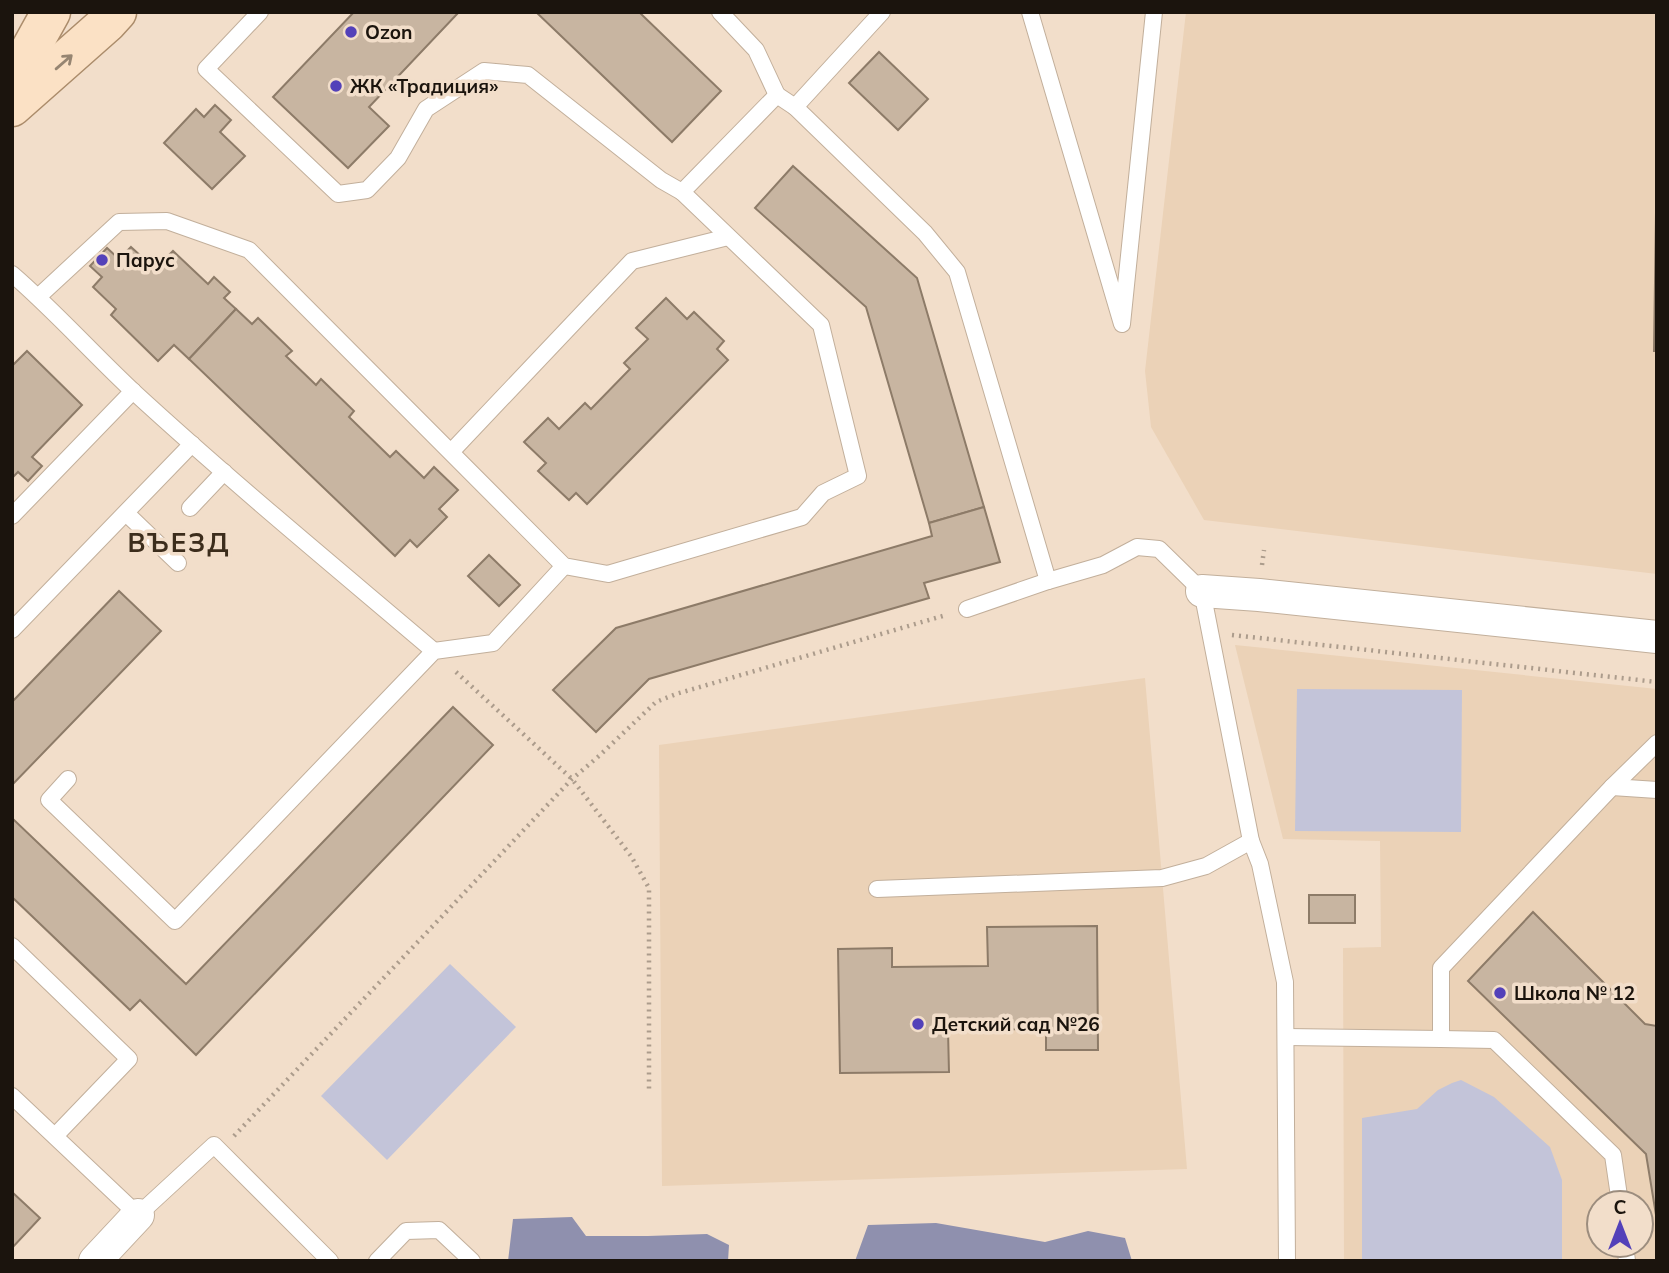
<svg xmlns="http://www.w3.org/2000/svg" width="1669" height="1273" font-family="Mulish,sans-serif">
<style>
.built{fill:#ebd2b7;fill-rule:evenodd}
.green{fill:#c3c4d9}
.water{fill:#8f90ae}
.building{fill:#c8b5a1;stroke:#8d7b68;stroke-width:2}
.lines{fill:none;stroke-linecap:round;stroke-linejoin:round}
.service-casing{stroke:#c2af9b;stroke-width:18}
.minor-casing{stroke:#c2af9b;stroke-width:34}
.primary-casing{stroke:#ab8c6b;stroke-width:41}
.path{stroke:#ac9c8c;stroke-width:4.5;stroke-dasharray:2 5;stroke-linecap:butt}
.service{stroke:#fff;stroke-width:16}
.minor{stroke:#fff;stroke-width:32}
.primary{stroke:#fbe1c5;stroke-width:38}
.oneway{stroke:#968572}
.poi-dot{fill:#5341b9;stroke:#f2deca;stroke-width:2.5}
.labels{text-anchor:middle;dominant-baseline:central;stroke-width:7;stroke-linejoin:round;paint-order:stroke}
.poi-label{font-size:19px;font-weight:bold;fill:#1b140d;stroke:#f2deca;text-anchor:start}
.district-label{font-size:26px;font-weight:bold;letter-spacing:2px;fill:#3c2d1c;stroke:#f2deca}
</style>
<rect width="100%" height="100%" fill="#f2deca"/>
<!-- built -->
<g class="built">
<polygon points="1186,12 1657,12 1657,574 1204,520 1151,427 1145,371"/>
<path d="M1235,645l422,44v572h-313l-1,-313 38,-1 -1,-106 -97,-2zM1599,1203h42v42h-42z"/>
<polygon points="1145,678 1187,1169 662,1186 659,745"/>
</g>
<!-- green -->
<g class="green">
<polygon points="1297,689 1462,690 1461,832 1295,831"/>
<polygon points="450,964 516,1027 387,1160 321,1096"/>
<polygon points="1461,1080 1494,1097 1550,1147 1562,1180 1562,1261 1362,1261 1362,1118 1417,1109 1438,1090 1452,1083"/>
</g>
<!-- water -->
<g class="water">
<polygon points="572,1217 586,1236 648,1236 707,1234 729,1245 728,1261 508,1261 513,1219"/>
<polygon points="936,1223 1045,1242 1088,1231 1125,1238 1132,1261 855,1261 868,1225"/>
</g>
<!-- building -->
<g class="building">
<polygon points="354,12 459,12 369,107 389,126 348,168 273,97"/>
<polygon points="536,12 639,12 721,91 672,142"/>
<polygon points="879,52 928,99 898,130 849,83"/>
<polygon points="215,105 231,120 220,132 245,156 212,189 164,143 196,109 204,117"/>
<polygon points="793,166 917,278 984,507 929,523 866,307 755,208"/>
<polygon points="1656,213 1657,213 1657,351 1654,351"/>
<polygon points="131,247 155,269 173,251 208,284 214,277 230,292 224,298 236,309 189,359 174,345 158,361 111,315 116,309 93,287 102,277 90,266 107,248 119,259"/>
<polygon points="666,298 687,319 694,312 724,341 717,349 728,360 587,504 576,493 569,500 538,471 546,463 524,442 548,418 559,429 585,403 591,409 630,369 624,363 648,339 636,328"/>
<polygon points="236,309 252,324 258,318 292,351 286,356 316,385 321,379 354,411 349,417 390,457 396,451 424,478 434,467 458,490 439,509 447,517 417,547 410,540 395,556 189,359"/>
<polygon points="27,351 82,405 32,457 42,466 28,481 18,472 12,478 12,366"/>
<polygon points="984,507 1000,562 924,583 929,598 649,679 596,732 553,690 616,628 932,536 929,523"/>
<polygon points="489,555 520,585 499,606 468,576"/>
<polygon points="119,591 161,631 12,785 12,702"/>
<polygon points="453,707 493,745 196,1055 140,1000 130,1010 12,897 12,818 186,984"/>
<rect x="1309" y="895" width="46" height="28"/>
<polygon points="1533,912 1645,1024 1657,1026 1657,1221 1646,1154 1468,981"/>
<polygon points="1097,926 1098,1050 1046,1050 1046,1029 948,1030 949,1072 840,1073 838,949 892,948 892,967 988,966 987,927"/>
<polygon points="12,1192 40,1218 12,1248"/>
</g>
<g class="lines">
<!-- service casing -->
<g class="service-casing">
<g id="service">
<polyline points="260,12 206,69 338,194 367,190 398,158 426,109 484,71 528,75 661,180 682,192"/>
<polyline points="720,12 756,50 777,95"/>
<polyline points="1030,12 1122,324 1154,12"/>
<polyline points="795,107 882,12"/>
<path d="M12,274c43,37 81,80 123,119 97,89 199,173 299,258"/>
<polyline points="38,297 119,222 167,221 249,250 564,566 608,574 802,517 823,493 858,476 821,325 682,192 777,95 795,107 925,233 957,272 1048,581 967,609"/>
<polyline points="451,452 632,261 728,237"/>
<polyline points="190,508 224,472"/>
<polyline points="126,513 178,563"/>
<polyline points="12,516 133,391"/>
<polyline points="12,630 192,444"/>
<polyline points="68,779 49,800 175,921 434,651 493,643 564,566"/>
<polyline points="1612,787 1657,790"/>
<polyline points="1251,841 1260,864 1285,982 1287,1261"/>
<polyline points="877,889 1162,878 1206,866 1251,841 1202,591 1159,549 1137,547 1103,565 1048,581"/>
<polyline points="12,946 129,1059 55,1136"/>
<polyline points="1286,1037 1441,1039 1441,968 1612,787 1657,743"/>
<polyline points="1441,1039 1494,1040 1613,1155 1620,1203"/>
<polyline points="12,1096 138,1215 214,1145 330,1261"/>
<polyline points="1625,1245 1627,1261"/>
<polyline points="377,1261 406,1231 439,1230 472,1261"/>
</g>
</g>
<!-- minor casing -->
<g class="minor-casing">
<g id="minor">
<polyline points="1202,591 1259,595 1657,637"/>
<polyline points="95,1261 138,1215"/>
</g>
</g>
<!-- primary casing -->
<g class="primary-casing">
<g id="primary">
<polyline points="12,75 30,50 51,12"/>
<polyline points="12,107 107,23 117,12"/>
</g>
</g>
<!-- path -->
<g class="path">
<polyline points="1262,565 1264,550"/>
<polyline points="1232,635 1657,682"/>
<polyline points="456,672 572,779 631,856 649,888 649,1089"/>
<polyline points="234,1136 572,779 599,756 656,702 676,694 946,615"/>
</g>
<!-- service -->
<use href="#service" class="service"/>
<!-- minor -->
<use href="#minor" class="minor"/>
<!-- primary -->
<use href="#primary" class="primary"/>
</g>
<!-- one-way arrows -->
<defs><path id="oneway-shaft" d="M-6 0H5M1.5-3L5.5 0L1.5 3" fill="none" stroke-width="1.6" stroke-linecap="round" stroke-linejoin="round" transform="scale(1.75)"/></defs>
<use class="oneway" href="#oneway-shaft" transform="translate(64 62) rotate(-41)"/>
<!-- markers -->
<g class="poi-dot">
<circle cx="351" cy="32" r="7"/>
<circle cx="336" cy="86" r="7"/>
<circle cx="102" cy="260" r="7"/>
<circle cx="1500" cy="993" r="7"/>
<circle cx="918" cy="1024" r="7"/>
</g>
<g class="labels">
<!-- poi labels -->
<g class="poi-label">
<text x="365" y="32">Ozon</text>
<text x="350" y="86">ЖК «Традиция»</text>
<text x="116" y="260">Парус</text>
<text x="1514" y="993">Школа № 12</text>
<text x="932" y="1024">Детский сад №26</text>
</g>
<!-- district labels -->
<g class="district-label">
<text x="179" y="542">ВЪЕЗД</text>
</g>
</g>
<!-- border -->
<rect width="1669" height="1273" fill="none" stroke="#1b140d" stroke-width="28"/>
<!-- north arrow -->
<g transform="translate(1620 1224)"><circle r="33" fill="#f2deca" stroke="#9c8d7e" stroke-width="2"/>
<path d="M0-5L12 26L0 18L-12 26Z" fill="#5341b9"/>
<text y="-10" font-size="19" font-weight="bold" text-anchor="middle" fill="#1b140d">С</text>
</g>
</svg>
